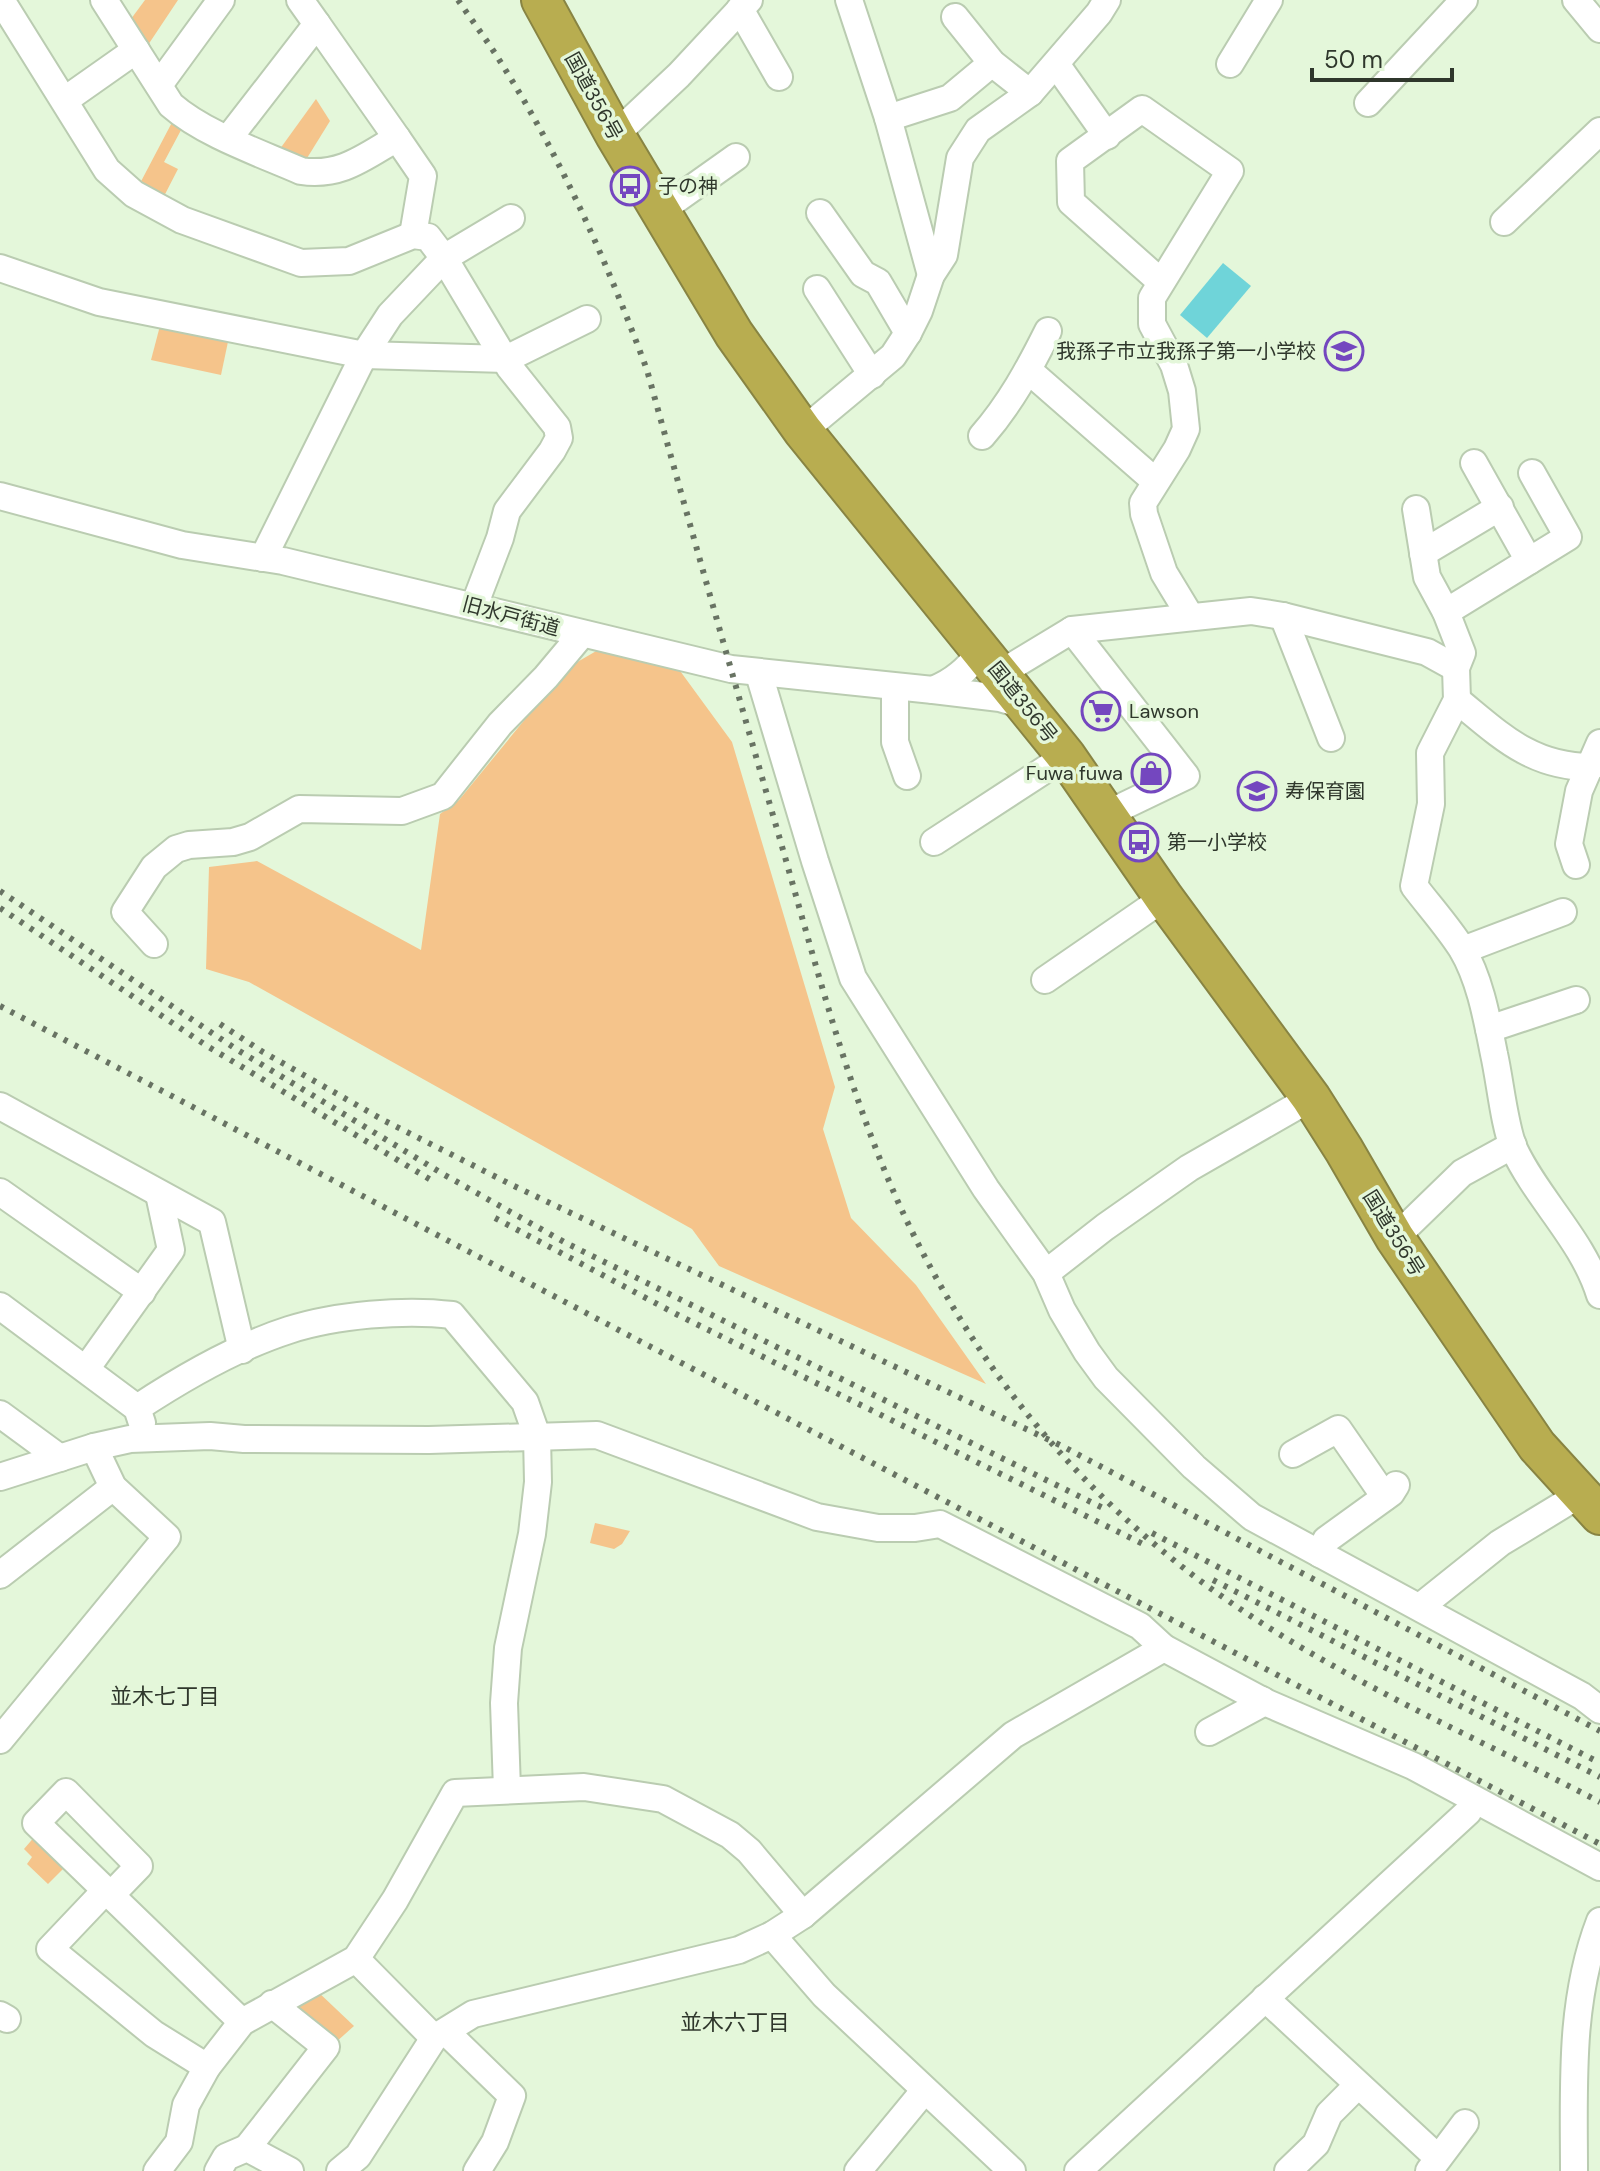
<svg xmlns="http://www.w3.org/2000/svg" width="1600" height="2171" font-family="'DM Sans','Noto Sans JP',sans-serif">
<style>
.green{fill:#f5c48b}
.water{fill:#6fd4d9}
.lines{fill:none;stroke-linecap:round;stroke-linejoin:round}
.minor-casing{stroke:#baccb1;stroke-width:30}
.highway-casing{stroke:#888443;stroke-width:42}
.minor{stroke:#fff;stroke-width:26}
.highway{stroke:#b8ad50;stroke-width:38}
.rail{stroke:#687363;stroke-width:6;stroke-dasharray:4 8;stroke-linecap:butt}
.labels{text-anchor:middle;dominant-baseline:central;stroke-width:7;stroke-linejoin:round;paint-order:stroke}
.street-label{font-size:20px;fill:#2f372c;stroke:#e4f7da}
.poi-label{font-size:20px;fill:#2f372c;stroke:#e4f7da;text-anchor:start}
.neighbourhood-label{font-size:22px;fill:#2f372c;stroke:#e4f7da}
</style>
<rect width="100%" height="100%" fill="#e4f7da"/>
<!-- green -->
<g class="green">
<polygon points="145,0 178,0 140,57 128,23"/>
<polygon points="316,99 330,121 304,163 277,153"/>
<polygon points="178,111 188,117 164,162 178,169 161,202 137,189"/>
<polygon points="161,322 229,337 221,375 151,360"/>
<polygon points="598,650 675,664 732,742 835,1087 823,1129 851,1218 916,1285 986,1384 719,1266 692,1229 249,982 206,969 209,867 257,861 421,950 440,814 459,800 567,668"/>
<polygon points="595,1523 630,1531 622,1544 614,1549 590,1543"/>
<polygon points="36,1835 67,1865 48,1884 27,1864 32,1857 24,1849"/>
<polygon points="316,1990 354,2026 335,2043 294,2012 297,2001"/>
</g>
<!-- water -->
<polygon class="water" points="1223,263 1251,286 1207,338 1180,315"/>
<g class="lines">
<!-- minor casing -->
<g class="minor-casing">
<g id="minor">
<polyline points="1,0 107,170 134,194 182,220 301,263 349,261 413,235 428,237 444,258 510,368 557,427 559,438 552,451 507,511 500,538 474,606"/>
<path d="M104,0l67,105c33,29 89,48 130,66 40,6 63,-14 96,-33l26,38 -10,59"/>
<polyline points="300,0 317,24"/>
<polyline points="849,0 888,118 931,275"/>
<polyline points="1576,0 1600,29"/>
<polyline points="740,9 779,77"/>
<polyline points="955,17 992,63 1030,93"/>
<polyline points="1056,64 1107,136"/>
<polyline points="1230,64 1269,0"/>
<polyline points="159,85 221,0"/>
<polyline points="65,100 136,50"/>
<polyline points="1368,103 1464,0"/>
<polyline points="888,118 950,98 992,63"/>
<polyline points="615,135 679,75 749,0"/>
<polyline points="228,139 317,24 397,138"/>
<polyline points="660,211 736,157"/>
<polyline points="820,213 863,274 878,282 908,333"/>
<polyline points="1504,222 1600,131"/>
<polyline points="0,268 99,302 364,355 506,359 587,319"/>
<polyline points="1161,282 1071,202 1070,161 1142,109 1230,171 1152,298 1152,324 1174,365 1182,391 1186,429 1177,449 1143,503 1144,514 1164,573 1190,616"/>
<polyline points="817,289 872,375"/>
<polyline points="1028,370 1155,481"/>
<polyline points="803,431 893,356 908,333 919,311 931,275 944,255 960,158 978,130 1030,93 1099,13 1107,0"/>
<path d="M982,436c28,-32 47,-67 66,-105"/>
<polyline points="1474,463 1529,561"/>
<polyline points="0,496 182,545 283,561 731,669 933,690 1000,698 1027,706"/>
<path d="M1416,509l11,68 19,35 16,41 -6,15 1,32 -27,53 1,51 -17,82c16,21 34,41 48,63 18,30 25,70 32,105 6,26 10,71 20,95 24,51 69,91 86,146"/>
<polyline points="1423,553 1500,507"/>
<polyline points="263,558 364,355 390,315 444,258 511,218"/>
<polyline points="1446,612 1568,537 1532,473"/>
<polyline points="1283,616 1331,738"/>
<polyline points="1072,630 1186,776 1107,814"/>
<polyline points="1001,673 1072,630 1251,611 1283,616 1427,652 1456,668"/>
<polyline points="759,674 815,861 853,978 986,1189 1046,1273 1062,1310 1087,1352 1106,1378 1194,1467 1252,1517 1582,1696 1600,1710"/>
<polyline points="895,687 895,742 907,776"/>
<path d="M933,690c22,-9 33,-20 48,-38"/>
<path d="M1457,700c43,35 74,67 134,67"/>
<polyline points="934,842 1066,756"/>
<polyline points="1576,865 1569,844 1579,791 1600,743"/>
<polyline points="154,944 125,912 154,867 176,849 189,845 233,842 250,837 299,809 402,811 443,796 500,724 546,677 582,634"/>
<polyline points="1463,950 1563,912"/>
<polyline points="1045,980 1164,898"/>
<polyline points="1489,1029 1576,1000"/>
<polyline points="0,1106 212,1222 242,1350"/>
<polyline points="0,1192 142,1292"/>
<polyline points="1395,1238 1462,1173 1513,1145"/>
<polyline points="1046,1273 1105,1227 1189,1168 1311,1098"/>
<polyline points="0,1306 137,1408 142,1423"/>
<polyline points="86,1369 171,1250 159,1194"/>
<path d="M137,1408c44,-29 102,-62 152,-78 46,-15 116,-21 163,-15l73,87 12,34 1,46 -6,52 -24,114 -4,55 3,86"/>
<polyline points="0,1414 60,1458"/>
<polyline points="1293,1454 1338,1429 1385,1497"/>
<polyline points="0,1477 94,1447 130,1439 210,1436 244,1439 429,1440 597,1435 817,1517 878,1528 915,1528 940,1524 1140,1626 1164,1648 1267,1703 1413,1766 1600,1867"/>
<polyline points="1320,1554 1326,1540 1391,1493 1396,1485"/>
<polyline points="0,1575 113,1487"/>
<polyline points="1420,1607 1500,1543 1579,1495"/>
<polyline points="1209,1732 1259,1705 1262,1700"/>
<polyline points="0,1740 167,1537 113,1487 94,1447"/>
<polyline points="105,1891 50,1949 154,2034 207,2067"/>
<polyline points="110,1896 139,1866 66,1792 36,1823 242,2022"/>
<polyline points="772,1935 824,1995 1012,2171"/>
<polyline points="356,1959 434,2038"/>
<polyline points="1265,1998 1438,2158"/>
<polyline points="0,2015 7,2019"/>
<polyline points="446,2032 512,2096 495,2142 477,2171"/>
<polyline points="247,2148 326,2047 272,2004"/>
<polyline points="157,2171 179,2142 186,2105 207,2067 242,2022 356,1959 395,1900 455,1793 584,1787 663,1799 730,1835 749,1851 803,1915"/>
<polyline points="218,2171 226,2157 247,2148 290,2171"/>
<polyline points="340,2171 358,2156 434,2038 473,2014 739,1950 772,1935 803,1915 1013,1735 1164,1648"/>
<polyline points="858,2171 924,2091"/>
<polyline points="1078,2171 1468,1812 1474,1800"/>
<polyline points="1288,2171 1316,2144 1329,2114 1357,2086"/>
<polyline points="1429,2171 1465,2123"/>
<path d="M1574,2171c0,-85 -5,-169 26,-250"/>
</g>
</g>
<!-- highway casing -->
<g class="highway-casing">
<polyline id="highway" points="541,0 615,135 734,334 803,431 1066,756 1164,898 1311,1098 1344,1150 1395,1238 1537,1446 1600,1515"/>
</g>
<!-- minor -->
<use href="#minor" class="minor"/>
<!-- highway -->
<use href="#highway" class="highway"/>
<!-- rail -->
<g class="rail">
<path d="M458,0c15,22 31,43 45,66 60,95 105,199 144,304 43,156 87,311 132,466 36,125 71,264 126,381 63,133 147,243 260,336 129,107 287,172 435,249"/>
<polyline points="0,891 236,1049 443,1174 564,1242 1105,1509"/>
<polyline points="0,908 207,1046 436,1183"/>
<polyline points="0,1006 1600,1844"/>
<polyline points="220,1024 263,1052 385,1121 512,1185 1064,1447 1600,1731"/>
<polyline points="495,1218 678,1315 1145,1545"/>
<polyline points="1152,1533 1600,1763"/>
<polyline points="1213,1580 1600,1777"/>
</g>
</g>
<!-- icons -->
<defs>
<g id="bus-ring" transform="scale(2)"><circle r="9.5" fill="#e4f7da" stroke="#7447bf" stroke-width="1.5"/><path d="M-5-6H5V4H4V6H2V4H-2V6H-4V4H-5ZM-3.5-4V0h7V-4ZM-3.5 1.2v1.5H-2V1.2ZM2 1.2v1.5H3.5V1.2Z" fill="#7447bf"/></g>
<g id="school-ring" transform="scale(2)"><circle r="9.5" fill="#e4f7da" stroke="#7447bf" stroke-width="1.5"/><path d="M0-5L7-2L0 1L-7-2ZM-4 1L0 2.5L4 1V4Q0 6-4 4Z" fill="#7447bf"/></g>
<g id="supermarket-ring" transform="scale(2)"><circle r="9.5" fill="#e4f7da" stroke="#7447bf" stroke-width="1.5"/><path d="M-6-5.5h2.5l.6 2H6L4.5 2H-2.5L-4.4-4H-6ZM-1.5 3.2a1.3 1.3 0 1 0 .1 0ZM3 3.2a1.3 1.3 0 1 0 .1 0Z" fill="#7447bf"/></g>
<g id="shop-ring" transform="scale(2)"><circle r="9.5" fill="#e4f7da" stroke="#7447bf" stroke-width="1.5"/><path d="M-5-2.5h2.3a2.7 3.5 0 0 1 5.4 0H5L5.5 6h-11ZM-1.5-2.5h3a1.5 2.3 0 0 0-3 0Z" fill="#7447bf"/></g>
</defs>
<g fill-rule="evenodd">
<use href="#bus-ring" x="630" y="186"/>
<use href="#school-ring" x="1344" y="351"/>
<use href="#supermarket-ring" x="1101" y="711"/>
<use href="#shop-ring" x="1151" y="773"/>
<use href="#school-ring" x="1257" y="791"/>
<use href="#bus-ring" x="1139" y="842"/>
</g>
<g class="labels">
<!-- street labels -->
<g class="street-label">
<text transform="translate(594 96) rotate(61)">国道356号</text>
<text transform="translate(511 616) rotate(15)">旧水戸街道</text>
<text transform="translate(1023 702) rotate(51)">国道356号</text>
<text transform="translate(1394 1233) rotate(58)">国道356号</text>
</g>
<!-- poi labels -->
<g class="poi-label">
<text x="658" y="186">子の神</text>
<text x="1316" y="351" text-anchor="end">我孫子市立我孫子第一小学校</text>
<text x="1129" y="711">Lawson</text>
<text x="1123" y="773" text-anchor="end">Fuwa fuwa</text>
<text x="1285" y="791">寿保育園</text>
<text x="1167" y="842">第一小学校</text>
</g>
<!-- neighbourhood labels -->
<g class="neighbourhood-label">
<text x="165" y="1696">並木七丁目</text>
<text x="735" y="2022">並木六丁目</text>
</g>
</g>
<!-- scale -->
<path d="M1312 68v12h140v-12" fill="none" stroke="#2f372c" stroke-width="4"/>
<text x="1324" y="68" font-size="24" fill="#2f372c" stroke="#e4f7da" stroke-width="6" paint-order="stroke">50 m</text>
</svg>
